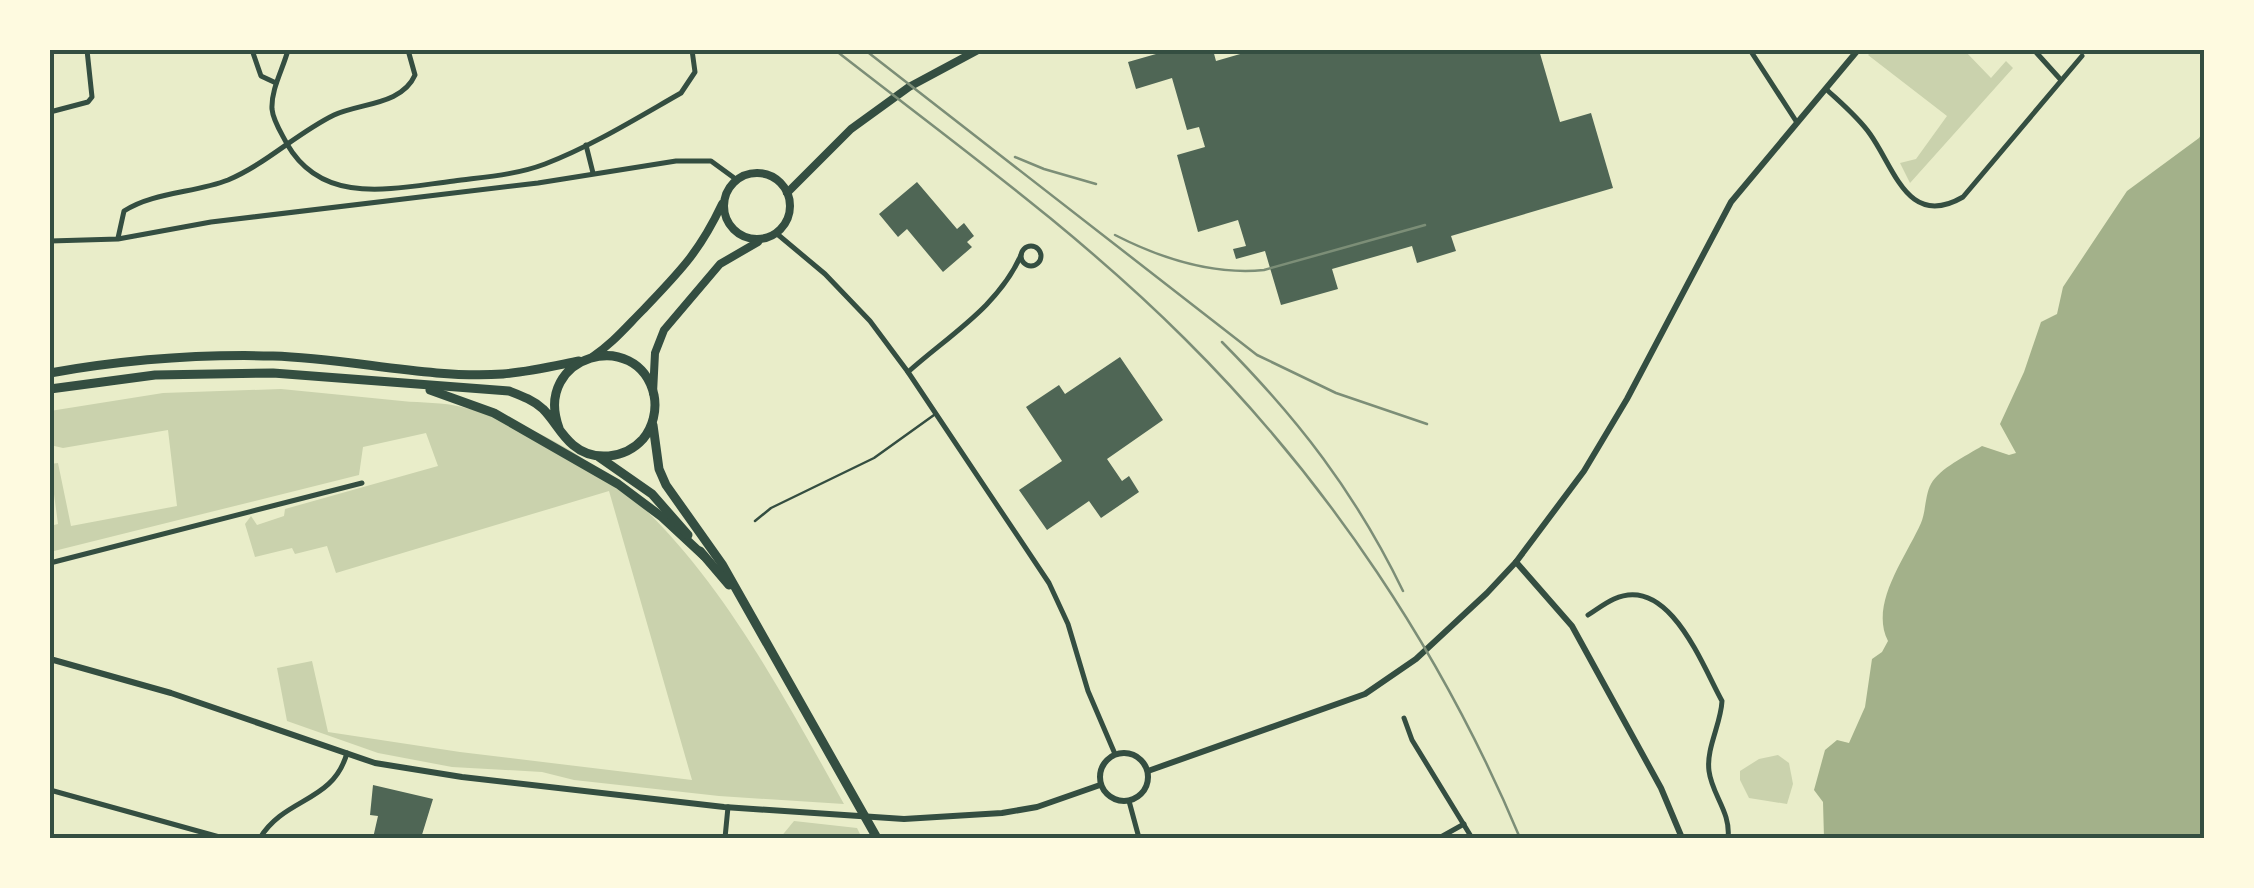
<svg xmlns="http://www.w3.org/2000/svg" width="2254" height="888" font-family="'Source Serif 4',serif">
<style>
.green{fill:#cad2ad}
.water{fill:#a3b18a}
.building{fill:#4f6655}
.lines{fill:none;stroke-linecap:round;stroke-linejoin:round}
.service{stroke:#344e41;stroke-width:2.5}
.minor{stroke:#344e41;stroke-width:5}
.tertiary{stroke:#344e41;stroke-width:6}
.secondary{stroke:#344e41;stroke-width:8}
.trunk{stroke:#344e41;stroke-width:9}
.rail{stroke:#7c8e77;stroke-width:2.5}
.neatline{fill:none;stroke:#344e41;stroke-width:4}
</style>
<rect width="100%" height="100%" fill="#e9edc9"/>
<!-- green -->
<g class="green">
<polygon points="1873,50 1964,50 1991,78 2006,61 2013,68 1910,183 1900,163 1916,159 1947,116 1868,55"/>
<path d="M281,389c41,4 81,8 121,12 20,2 41,1 60,6 195,42 293,239 382,397l-125,-8 -145,-16 -32,-8 -90,-5 -74,-14 -91,-32 -10,-53 35,-7 16,71 132,20 232,28 -83,-289 -273,82 -9,-27 -32,8 -3,-6 -37,9 -10,-33 6,-8 6,9 27,-9 1,-7 153,-43 -12,-33 -63,14 -4,28 -309,77v-26l8,-2 -8,-60 8,-1 13,63 106,-20 -9,-76 -105,18 -13,-3v-34l113,-18z"/>
<polygon points="1778,755 1789,763 1793,784 1787,804 1749,798 1740,780 1740,771 1759,759"/>
<polygon points="794,821 857,828 862,838 780,838"/>
</g>
<!-- water -->
<path class="water" d="M2204,130v708h-380l-1,-36 -9,-12 11,-40 12,-10 12,3 16,-36 7,-48 10,-7 6,-11c-19,-37 18,-84 33,-118 5,-12 4,-28 10,-39 9,-16 35,-28 51,-38l27,9 7,-2 -16,-29 24,-52 17,-50 16,-8 6,-27 64,-96 72,-53z"/>
<!-- building -->
<g class="building">
<polygon points="1170,50 1213,50 1216,61 1254,50 1539,50 1560,122 1591,113 1613,188 1451,236 1456,251 1417,263 1412,246 1332,269 1338,289 1281,305 1265,251 1236,259 1233,249 1246,246 1238,220 1198,232 1177,155 1205,147 1199,127 1187,130 1172,78 1136,89 1128,62"/>
<polygon points="917,182 957,229 964,223 974,236 967,242 972,247 943,272 907,229 898,237 879,214"/>
<polygon points="1120,357 1163,420 1107,459 1122,481 1129,476 1139,492 1101,518 1089,501 1047,530 1019,490 1062,461 1026,407 1059,385 1065,394"/>
<polygon points="373,785 433,799 421,838 373,838 378,816 370,815"/>
</g>
<g class="lines">
<!-- service -->
<polyline class="service" points="755,521 771,508 874,458 934,415"/>
<!-- minor -->
<g class="minor">
<polyline points="252,50 261,76 276,83"/>
<path d="M288,50c-5,19 -17,39 -16,59 1,12 10,25 15,35 36,63 107,44 167,37 30,-4 62,-6 91,-17 47,-18 92,-46 136,-71l14,-21 -3,-22"/>
<polyline points="1750,50 1796,121"/>
<polyline points="2034,50 2061,80"/>
<path d="M1826,89c15,14 32,28 44,45 25,35 38,95 93,63l119,-141"/>
<polyline points="50,112 88,102 92,97 87,50"/>
<polyline points="586,145 593,173"/>
<polyline points="776,233 825,274 870,321 908,372 1049,583 1068,624 1088,691 1115,754"/>
<path d="M118,238l6,-27c29,-19 71,-18 104,-31 38,-16 69,-47 106,-65 26,-12 68,-10 81,-40l-7,-25"/>
<polyline points="50,241 118,239 211,222 538,183 676,161 711,161 737,180"/>
<circle cx="1031" cy="256" r="10"/>
<path d="M908,372c40,-36 91,-66 113,-117"/>
<polyline points="50,563 362,483"/>
<path d="M1588,615c8,-5 17,-12 26,-16 55,-25 88,66 108,102 -1,23 -16,47 -13,70 3,24 22,41 19,67"/>
<polyline points="1404,718 1412,740 1472,838"/>
<polyline points="50,790 223,838"/>
<polyline points="1129,801 1139,838"/>
<path d="M260,838c25,-41 73,-35 87,-85"/>
<polyline points="725,838 728,807"/>
<polyline points="1439,838 1464,824"/>
</g>
<!-- tertiary -->
<g class="tertiary">
<polyline points="1516,562 1572,626 1661,788 1682,838"/>
<polyline points="50,659 171,693 375,763 462,777 724,807 904,819 1002,813 1037,807 1100,785"/>
<circle cx="1124" cy="777" r="24"/>
<polyline points="1148,771 1365,694 1416,659 1487,593 1516,562 1584,471 1627,399 1731,202 1858,50"/>
</g>
<!-- secondary -->
<g class="secondary">
<circle cx="757" cy="206" r="33"/>
<polyline points="787,193 851,129 909,87 978,50"/>
<path d="M592,357c20,-13 34,-30 51,-47 36,-38 56,-57 79,-106"/>
<polyline points="653,393 655,353 664,330 720,264 758,242"/>
</g>
<!-- trunk -->
<g class="trunk">
<path d="M50,373c73,-13 149,-19 223,-17 76,2 154,23 230,18 26,-2 51,-8 76,-13"/>
<path d="M50,389l105,-14 118,-2 236,18c13,5 24,9 34,18 11,11 18,26 30,36 20,17 52,14 70,-6 10,-12 14,-29 11,-44 -16,-69 -122,-40 -95,33"/>
<polyline points="430,390 494,413 618,484 662,517 704,556"/>
<polyline points="653,425 659,469 666,485 722,564 877,838"/>
<polyline points="599,457 652,494 688,535"/>
<polyline points="700,551 729,585"/>
</g>
<!-- rail -->
<g class="rail">
<path d="M835,50c119,93 243,182 350,289 143,142 257,313 335,499"/>
<polyline points="865,50 1257,355 1336,393 1427,424"/>
<polyline points="1015,157 1044,169 1096,184"/>
<path d="M1115,235c47,24 97,40 149,35l161,-45"/>
<path d="M1222,342c76,77 133,150 181,249"/>
</g>
</g>
<!-- border -->
<rect width="2254" height="888" fill="none" stroke="#fefae0" stroke-width="105"/>
<rect x="52" y="52" width="2150" height="784" class="neatline"/>
</svg>
